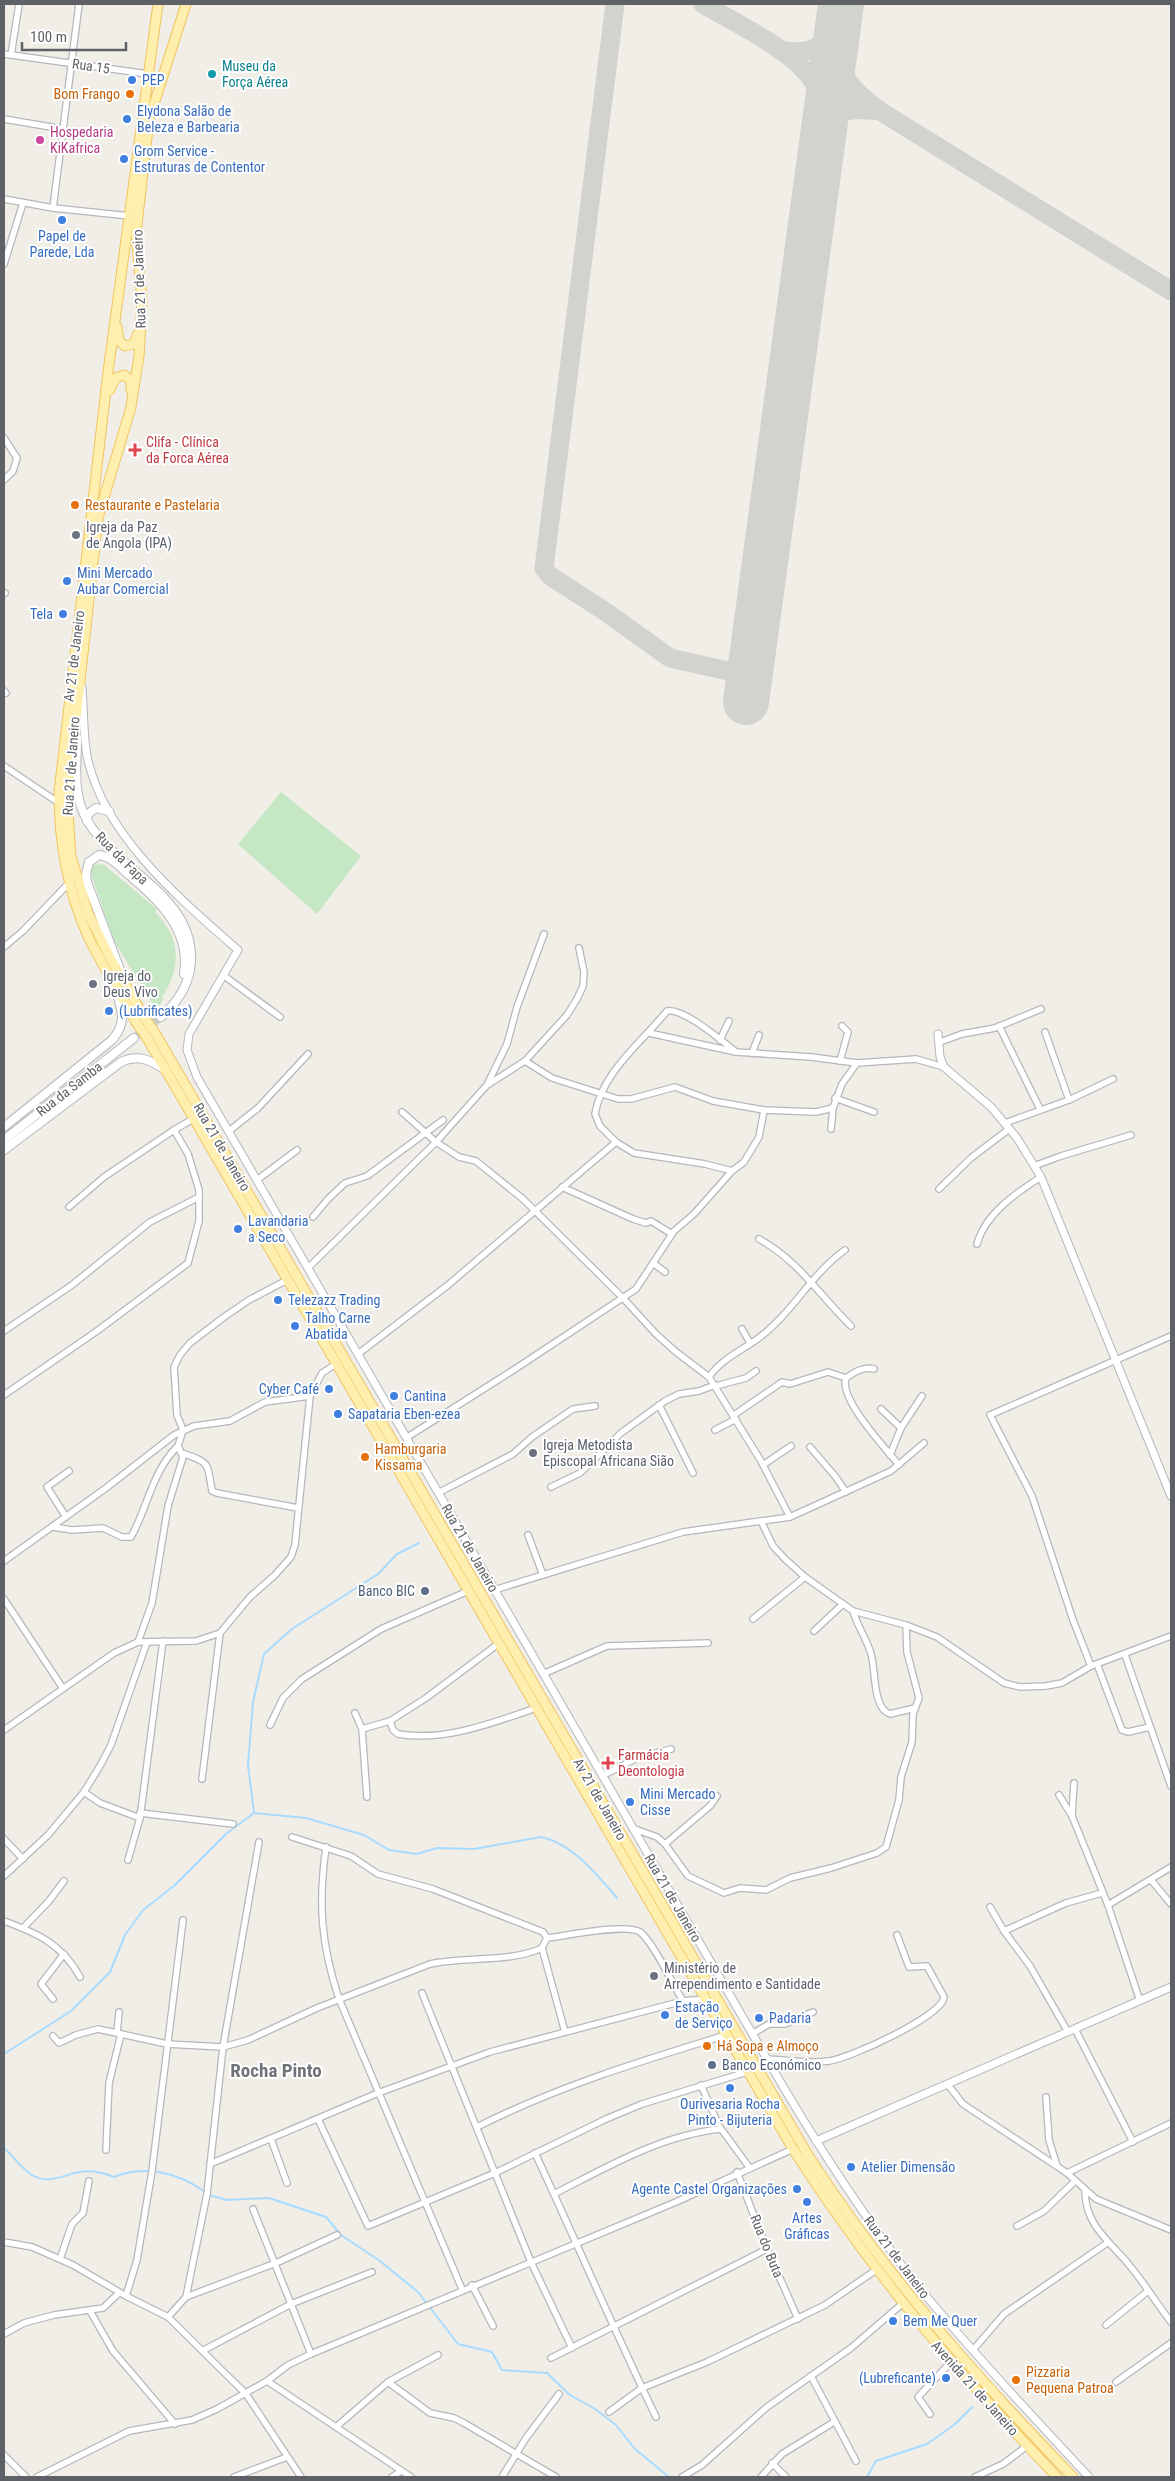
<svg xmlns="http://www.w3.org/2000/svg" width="1175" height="2481" font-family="'Roboto Condensed',sans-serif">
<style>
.park{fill:#c5e7c4}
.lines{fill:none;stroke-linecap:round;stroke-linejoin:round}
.stream{stroke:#a9dbfe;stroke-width:2}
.taxiway{stroke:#d2d2cf;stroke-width:19}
.runway{stroke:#d2d2cf;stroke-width:46}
.secondary-tunnel{stroke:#cccbc7;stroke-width:8;stroke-dasharray:8 4;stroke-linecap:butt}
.minor-casing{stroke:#b4b7bb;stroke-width:8}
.tertiary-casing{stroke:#b4b7bb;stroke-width:9}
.secondary-casing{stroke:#b5b9be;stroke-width:10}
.primary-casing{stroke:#f1c45f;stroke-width:11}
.minor{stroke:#fff;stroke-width:5.5}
.tertiary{stroke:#fff;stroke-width:7}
.secondary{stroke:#fff;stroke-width:8}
.primary{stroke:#feefae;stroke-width:9}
.primary-bridge-casing{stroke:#f1c45f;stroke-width:11;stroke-linecap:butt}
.primary-bridge{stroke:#feefae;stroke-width:9}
.culture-dot{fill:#0f9aa8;stroke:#fff;stroke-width:2}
.shop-dot{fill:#3f7fe0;stroke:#fff;stroke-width:2}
.food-dot{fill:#e8710a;stroke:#fff;stroke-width:2}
.hotel-dot{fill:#d1479c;stroke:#fff;stroke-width:2}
.health-dot{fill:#e0444e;stroke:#fff;stroke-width:2}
.worship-dot{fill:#6b7280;stroke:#fff;stroke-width:2}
.service-dot{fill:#5c6f8a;stroke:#fff;stroke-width:2}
.labels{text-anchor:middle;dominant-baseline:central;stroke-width:4;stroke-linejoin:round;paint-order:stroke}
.street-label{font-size:14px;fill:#5e6267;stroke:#fff}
.culture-label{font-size:14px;fill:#0d838f;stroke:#fff;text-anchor:start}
.shop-label{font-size:14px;fill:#366cbe;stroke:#fff;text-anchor:start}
.food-label{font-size:14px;fill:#c56008;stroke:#fff;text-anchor:start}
.hotel-label{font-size:14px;fill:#b23c85;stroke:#fff;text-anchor:start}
.health-label{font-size:14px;fill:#be3a42;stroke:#fff;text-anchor:start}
.worship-label{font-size:14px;fill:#5b616d;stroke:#fff;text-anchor:start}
.service-label{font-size:14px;fill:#4e5e75;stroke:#fff;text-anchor:end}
.district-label{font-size:19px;font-weight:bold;fill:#6f7479;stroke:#fff}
</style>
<rect width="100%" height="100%" fill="#f0eee7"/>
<!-- park -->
<g class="park">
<polygon points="281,792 361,856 317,914 238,844"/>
<path d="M103,864l54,45 -2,3c26,25 27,56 7,85l1,3 -4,6 2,2 -4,3 -43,-70 -22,-64 -1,-7 3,-5z"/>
</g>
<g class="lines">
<!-- stream -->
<g class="stream">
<polyline points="254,1813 248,1765 253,1702 264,1654 292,1629 378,1574 397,1554 419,1543"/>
<path d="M4,2054l67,-43 39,-39 15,-37 18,-25 32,-25 51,-51 28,-21 52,5 58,17 25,15 28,4 20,-6 37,1 67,-12c31,6 56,38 76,61"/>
<path d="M4,2148c9,8 17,20 28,27 17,10 30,0 48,-3 10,-2 24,1 34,5 31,-12 64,-5 91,15"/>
<polyline points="209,2195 227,2200 269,2198 326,2217 341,2235 380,2261 418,2292 458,2344 492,2352 502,2370 547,2373 570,2395 595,2409 616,2425 635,2449 669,2477"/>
<polyline points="867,2477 876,2461 927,2444 954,2425 972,2407"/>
</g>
<!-- taxiway -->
<g class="taxiway">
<polyline points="615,4 544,568 550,576 603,610 670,658 750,676"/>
<path d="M703,4c37,22 99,49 117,89 5,12 4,25 4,38"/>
<path d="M840,12c-3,56 -6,64 40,99l291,180"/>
<path d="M780,50c30,6 46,-2 57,-32"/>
<path d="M824,131c7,-25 35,-22 56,-20"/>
</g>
<!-- runway -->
<polyline class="runway" points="746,702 841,4"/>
<!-- secondary-tunnel -->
<polyline class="secondary-tunnel" points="134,1038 161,1017"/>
<!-- minor casing -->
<g class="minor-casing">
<g id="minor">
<polyline points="4,54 148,74"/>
<polyline points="11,55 19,4"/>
<polyline points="4,119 63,129"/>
<polyline points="4,199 53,208 130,216"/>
<polyline points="53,208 79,4"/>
<polyline points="4,264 23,203"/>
<polyline points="4,438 17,458 13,471 4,480"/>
<polyline points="4,593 5,593"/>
<polyline points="4,691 6,693"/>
<polyline points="4,766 59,803"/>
<polyline points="4,947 23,931 69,883"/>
<polyline points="223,975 280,1017"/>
<polyline points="999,1026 1040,1109"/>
<polyline points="1045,1032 1069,1100"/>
<polyline points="649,1033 736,1052 811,1057 857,1063"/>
<polyline points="720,1040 729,1021"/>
<polyline points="940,1042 962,1034 995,1028 1041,1009"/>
<polyline points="752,1053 759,1035"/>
<polyline points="525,1061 552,1078 618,1099 631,1099 675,1087 713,1101 764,1110 816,1112 833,1108 842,1084 857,1063 916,1059 944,1067"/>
<polyline points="840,1061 848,1032 842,1026"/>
<polyline points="489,1084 525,1061 567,1015 577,999 583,986 584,972 579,948"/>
<polyline points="835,1098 874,1112"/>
<polyline points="402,1112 436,1142 459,1157 476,1161 523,1199 623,1298 656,1334 676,1352 709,1377 761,1461 790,1517"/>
<polyline points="1005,1123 1069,1100 1113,1079"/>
<polyline points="831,1129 833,1108"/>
<polyline points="229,1131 258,1108 308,1054"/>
<polyline points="1034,1166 1061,1156 1131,1135"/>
<path d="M732,1171l-27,-7 -71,-11 -18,-11 -16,-16 -5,-12c7,-42 47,-72 72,-103 17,-3 55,30 69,41"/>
<polyline points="257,1180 297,1150"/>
<polyline points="562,1187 633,1219 646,1223 651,1221 672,1234"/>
<polyline points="939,1189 971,1158 1009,1129"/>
<polyline points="69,1207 104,1177 174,1130"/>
<polyline points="313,1217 328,1199 345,1183 367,1176 443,1120"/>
<path d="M759,1239c40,22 60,56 92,87"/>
<path d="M977,1244c8,-30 39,-51 64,-67"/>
<polyline points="653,1263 665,1272"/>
<polyline points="308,1268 436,1142 487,1085 507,1044 517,1007 544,934"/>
<polyline points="742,1329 750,1343"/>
<polyline points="4,1331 72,1285 150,1222 199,1197"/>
<polyline points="358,1354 448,1285 616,1142"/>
<path d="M874,1369c-10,-3 -20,3 -28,9 -8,20 40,71 53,87"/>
<path d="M709,1377c13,-19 33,-26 51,-40 33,-25 52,-64 85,-87"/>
<polyline points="716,1386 746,1378 756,1371"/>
<polyline points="4,1395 97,1331 188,1263 199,1221 199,1190 188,1154 174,1130 193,1119"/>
<polyline points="659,1405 693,1473"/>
<polyline points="881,1409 901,1428"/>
<polyline points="734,1415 782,1382 790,1384 828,1372 846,1378"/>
<polyline points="715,1430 736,1419"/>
<polyline points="406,1438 512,1371 636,1289 674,1231 694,1214 732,1171 744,1162 759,1137 764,1110"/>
<polyline points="810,1447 835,1476 846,1492"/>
<path d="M182,1453c28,10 25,8 30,38l5,2 81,15"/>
<polyline points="890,1455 901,1428 922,1396"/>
<polyline points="763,1465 791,1446"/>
<polyline points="551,1487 580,1473 621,1433 665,1401 679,1394 699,1391 715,1385"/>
<polyline points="438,1493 513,1454 532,1437 573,1409 595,1406"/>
<polyline points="66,1517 47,1487 69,1471"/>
<polyline points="761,1521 773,1546 785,1559 805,1577 853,1611 906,1625 937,1637 1004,1683 1020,1687 1046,1686 1062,1683 1091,1666 1171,1636"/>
<path d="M53,1527l19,3 31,-2 19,9h9c17,-30 21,-66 47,-91"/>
<polyline points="528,1535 543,1575"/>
<polyline points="4,1561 106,1488 174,1435 194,1426 230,1421 265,1402 310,1396"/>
<polyline points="494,1590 683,1532 790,1517 891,1471 924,1443"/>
<polyline points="4,1599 62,1687"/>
<path d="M853,1611c4,15 14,28 18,43 5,15 1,54 19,60l25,-6"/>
<polyline points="753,1619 805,1577"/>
<polyline points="814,1631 843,1604"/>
<polyline points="138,1642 152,1603 168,1506 183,1457 178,1446 183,1430 177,1415 174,1367 180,1355 190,1343 224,1317 249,1300 287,1280"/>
<polyline points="1125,1655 1171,1786"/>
<polyline points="1097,1664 1122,1730 1128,1732 1150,1727"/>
<polyline points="1091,1666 1073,1620 1032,1496 990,1415 1171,1336"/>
<polyline points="543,1674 607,1646 708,1643"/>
<polyline points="355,1713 362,1729 367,1797"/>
<polyline points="390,1721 426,1698 498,1644"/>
<polyline points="270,1725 283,1698 302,1679 381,1629 468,1591"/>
<path d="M362,1729l28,-8 3,9 5,4c45,8 95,-11 138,-26"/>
<polyline points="4,1730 114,1653 138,1642 196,1641 220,1633 250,1597 275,1575 291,1557 295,1545 310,1396 322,1373 336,1364"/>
<polyline points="602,1776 637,1758 671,1749"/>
<polyline points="202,1779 220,1633"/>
<polyline points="84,1792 100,1803 140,1818"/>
<polyline points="1059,1795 1072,1816 1108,1905 1140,2001"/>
<polyline points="140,1813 233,1824"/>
<polyline points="1072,1816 1074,1783"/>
<polyline points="632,1828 657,1837 665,1844 688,1876 724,1893 740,1888 766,1890 790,1878 831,1868 877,1853 886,1847 899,1800 901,1777 912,1742 913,1714 919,1698 907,1652 906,1625"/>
<polyline points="292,1837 351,1856 378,1874 433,1889 543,1932 547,1938"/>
<polyline points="4,1839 23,1859"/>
<polyline points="665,1844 710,1806 717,1796"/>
<path d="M326,1847c-8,57 -5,97 13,152l123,290"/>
<polyline points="128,1860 140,1818 163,1641"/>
<polyline points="4,1876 48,1835 84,1792 100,1766 111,1745 147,1642"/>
<polyline points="1151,1880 1171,1904"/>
<polyline points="1108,1905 1171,1867"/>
<polyline points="990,1907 1004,1931 1030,1966 1068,2032"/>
<path d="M4,1921c33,12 58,23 76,56"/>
<polyline points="24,1927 49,1901 64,1881"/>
<polyline points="1004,1931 1066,1903 1102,1893"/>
<polyline points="542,1948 565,2032"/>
<polyline points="422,1993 531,2262 572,2348"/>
<polyline points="53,1999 41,1984 64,1954"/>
<polyline points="1075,2029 1133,2142"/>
<polyline points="117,2033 119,2012"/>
<polyline points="752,2034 769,2024 785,2024 813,2012"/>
<path d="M53,2036l6,7 17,-8 22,-6 69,15 56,3 25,-7 69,-32 113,-44c35,-8 80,-1 112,-16l5,-10c18,-2 80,-15 93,-6 14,11 33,53 43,69"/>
<path d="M767,2059c19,1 42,5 62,2 19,-2 114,-45 115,-64l-17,-31 -18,1 -12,-32"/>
<polyline points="701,2085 719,2126 749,2167"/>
<polyline points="948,2085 963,2104 1067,2173 1096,2199 1171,2230"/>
<polyline points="1046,2097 1049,2140 1057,2166"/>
<polyline points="318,2119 368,2226 495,2173 606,2119 642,2104 747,2072"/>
<path d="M477,2127c79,-40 164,-66 249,-92"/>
<polyline points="271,2139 287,2183"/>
<polyline points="106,2150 109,2083 121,2034"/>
<path d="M535,2153c41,88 79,177 121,264"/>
<polyline points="210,2164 378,2093 490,2052 683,2001 705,1999"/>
<polyline points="737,2172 767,2249 798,2319"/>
<polyline points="1067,2173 1171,2123"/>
<path d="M1085,2191c0,35 26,51 45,75 15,18 27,38 41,56"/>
<path d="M554,2194c53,-27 107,-59 167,-65"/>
<polyline points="253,2209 311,2354"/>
<polyline points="1017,2226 1044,2211 1075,2181"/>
<polyline points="4,2242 32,2247 73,2265 126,2296 168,2317 246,2394 301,2477"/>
<polyline points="60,2259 72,2224 83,2213 89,2181"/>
<polyline points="472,2285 493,2326"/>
<polyline points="126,2296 137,2260 152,2171 183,1920"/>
<polyline points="186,2297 276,2263 337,2235"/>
<polyline points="90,2311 113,2351 175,2424"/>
<polyline points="168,2317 186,2297 207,2194 223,2047 259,1842"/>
<polyline points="1106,2325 1148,2291"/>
<polyline points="4,2334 24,2323 54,2315 103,2308 119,2293"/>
<polyline points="204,2350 291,2304 372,2272"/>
<polyline points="973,2350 1004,2314 1107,2243"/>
<polyline points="551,2358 767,2249"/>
<polyline points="811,2376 856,2461"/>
<polyline points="267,2381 411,2477"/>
<polyline points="388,2382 430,2413 454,2418 464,2423 556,2477"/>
<polyline points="1116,2382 1171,2343"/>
<polyline points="609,2412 642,2388 707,2362 825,2305 876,2270"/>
<polyline points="930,2414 918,2397 951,2362"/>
<polyline points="336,2427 388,2382 438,2355"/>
<polyline points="4,2455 26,2477"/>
<polyline points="772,2463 786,2477"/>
<polyline points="37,2477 129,2431 192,2420 217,2409 267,2381 288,2365 311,2354 676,2202 793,2149"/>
<polyline points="234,2477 287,2457"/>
<polyline points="392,2477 401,2471"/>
<polyline points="502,2477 526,2438 559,2394"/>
<polyline points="682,2477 702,2465 767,2407 851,2348 902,2304"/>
<polyline points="761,2477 782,2454 834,2422"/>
<polyline points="975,2477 1003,2464 1027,2446"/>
</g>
</g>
<!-- tertiary casing -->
<g class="tertiary-casing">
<g id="tertiary">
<path d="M82,688c2,22 1,46 5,68 16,79 94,144 151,194l-49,84 -2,16 10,27 570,982c49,85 102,168 165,244 50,60 104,117 157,174"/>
<polyline points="938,1034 940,1057 944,1067 991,1107 1017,1138 1041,1177 1171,1496"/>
<polyline points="816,2141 1171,1987"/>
</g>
</g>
<!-- secondary casing -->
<g class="secondary-casing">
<g id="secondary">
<path d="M77,738c0,28 -5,56 10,82 28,50 107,75 104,141 -1,22 -13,41 -30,56"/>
<polyline points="87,821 88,814 96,808 109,811"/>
<path d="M120,970l-33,-88 -1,-8 3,-12 10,-7c11,1 21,12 29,19 31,27 63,55 56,100"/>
<path d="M4,1127l108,-87c14,-16 11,-27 5,-46"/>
<polyline points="4,1140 134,1038"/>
<path d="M4,1150l117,-88c18,-8 29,-2 45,8"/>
</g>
</g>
<!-- primary casing -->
<g class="primary-casing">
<g id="primary">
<polyline points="117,327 119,341 125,346 134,344 138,334"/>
<polyline points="110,390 115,378 124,375 131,380 131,390"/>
<polyline points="144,1017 109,956 88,913 71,856 67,799 98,518 131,407 139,356 142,301 136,233 149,120 186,4"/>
<path d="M136,1022c-16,-29 -35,-58 -49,-88 -20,-45 -28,-93 -28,-142l49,-420 50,-368"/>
<path d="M155,1033l654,1124c76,117 168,221 264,320"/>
<path d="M147,1038l646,1111c78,122 164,223 264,328"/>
</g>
</g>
<!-- minor -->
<use href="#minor" class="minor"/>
<!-- tertiary -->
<use href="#tertiary" class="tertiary"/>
<!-- secondary -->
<use href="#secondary" class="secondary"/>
<!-- primary -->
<use href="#primary" class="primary"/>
<!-- primary-bridge casing -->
<g class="primary-bridge-casing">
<g id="primary-bridge">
<polyline points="144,1017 155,1033"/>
<polyline points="136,1022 147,1038"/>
</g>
</g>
<!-- primary-bridge -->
<use href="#primary-bridge" class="primary-bridge"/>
</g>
<!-- markers -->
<circle class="culture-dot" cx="212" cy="74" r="5"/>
<g class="shop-dot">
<circle cx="132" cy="80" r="5"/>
<circle cx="127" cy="119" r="5"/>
<circle cx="124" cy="159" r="5"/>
<circle cx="62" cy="220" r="5"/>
<circle cx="67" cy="581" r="5"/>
<circle cx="63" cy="614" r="5"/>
<circle cx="109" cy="1011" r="5"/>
<circle cx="238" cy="1229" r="5"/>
<circle cx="278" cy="1300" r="5"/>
<circle cx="295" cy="1326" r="5"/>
<circle cx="329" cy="1389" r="5"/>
<circle cx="394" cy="1396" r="5"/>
<circle cx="338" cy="1414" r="5"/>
<circle cx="630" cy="1802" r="5"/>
<circle cx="665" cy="2015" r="5"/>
<circle cx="759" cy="2018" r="5"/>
<circle cx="730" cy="2088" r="5"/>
<circle cx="851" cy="2167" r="5"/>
<circle cx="797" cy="2189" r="5"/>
<circle cx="807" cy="2202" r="5"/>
<circle cx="893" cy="2321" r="5"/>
<circle cx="946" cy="2378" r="5"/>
</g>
<g class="food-dot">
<circle cx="130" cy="94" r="5"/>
<circle cx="75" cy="505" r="5"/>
<circle cx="365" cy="1457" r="5"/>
<circle cx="707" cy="2046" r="5"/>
<circle cx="1016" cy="2380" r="5"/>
</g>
<circle class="hotel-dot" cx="40" cy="140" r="5"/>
<g class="health-dot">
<path d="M132.5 442.5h5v5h5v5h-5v5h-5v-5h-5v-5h5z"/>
<path d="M605.5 1755.5h5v5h5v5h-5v5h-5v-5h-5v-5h5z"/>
</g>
<g class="worship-dot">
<circle cx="76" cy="535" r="5"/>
<circle cx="93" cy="984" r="5"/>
<circle cx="533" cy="1453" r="5"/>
<circle cx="654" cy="1976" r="5"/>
</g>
<g class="service-dot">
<circle cx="425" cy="1591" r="5"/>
<circle cx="712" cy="2065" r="5"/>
</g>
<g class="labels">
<!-- street labels -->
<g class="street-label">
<text transform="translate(91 66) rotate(8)">Rua 15</text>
<text transform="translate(139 279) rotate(-92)">Rua 21 de Janeiro</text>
<text transform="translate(74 656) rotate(-83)">Av 21 de Janeiro</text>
<text transform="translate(71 766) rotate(-86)">Rua 21 de Janeiro</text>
<text transform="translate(122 858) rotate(45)">Rua da Fapa</text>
<text transform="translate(69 1089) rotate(-38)">Rua da Samba</text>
<text transform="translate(222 1147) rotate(60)">Rua 21 de Janeiro</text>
<text transform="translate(470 1548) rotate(60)">Rua 21 de Janeiro</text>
<text transform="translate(600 1799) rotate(60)">Av 21 de Janeiro</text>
<text transform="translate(673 1898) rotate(60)">Rua 21 de Janeiro</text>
<text transform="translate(767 2246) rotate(68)">Rua do Buta</text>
<text transform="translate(897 2257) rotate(53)">Rua 21 de Janeiro</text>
<text transform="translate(975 2388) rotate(48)">Avenida 21 de Janeiro</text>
</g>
<!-- culture labels -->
<g class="culture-label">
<text x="222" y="66">Museu da<tspan x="222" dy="16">Força Aérea</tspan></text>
</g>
<!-- shop labels -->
<g class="shop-label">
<text x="142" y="80">PEP</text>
<text x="137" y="111">Elydona Salão de<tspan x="137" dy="16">Beleza e Barbearia</tspan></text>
<text x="134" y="151">Grom Service -<tspan x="134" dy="16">Estruturas de Contentor</tspan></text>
<text x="62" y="236" text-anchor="middle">Papel de<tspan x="62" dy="16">Parede, Lda</tspan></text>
<text x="77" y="573">Mini Mercado<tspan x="77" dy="16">Aubar Comercial</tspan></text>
<text x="53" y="614" text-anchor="end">Tela</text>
<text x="119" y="1011">(Lubrificates)</text>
<text x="248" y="1221">Lavandaria<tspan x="248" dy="16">a Seco</tspan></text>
<text x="288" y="1300">Telezazz Trading</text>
<text x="305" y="1318">Talho Carne<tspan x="305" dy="16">Abatida</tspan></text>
<text x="319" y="1389" text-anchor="end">Cyber Café</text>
<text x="404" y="1396">Cantina</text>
<text x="348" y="1414">Sapataria Eben-ezea</text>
<text x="640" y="1794">Mini Mercado<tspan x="640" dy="16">Cisse</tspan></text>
<text x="675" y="2007">Estação<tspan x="675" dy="16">de Serviço</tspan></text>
<text x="769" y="2018">Padaria</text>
<text x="730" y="2104" text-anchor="middle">Ourivesaria Rocha<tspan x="730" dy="16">Pinto - Bijuteria</tspan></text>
<text x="861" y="2167">Atelier Dimensão</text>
<text x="787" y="2189" text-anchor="end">Agente Castel Organizações</text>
<text x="807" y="2218" text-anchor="middle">Artes<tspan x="807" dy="16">Gráficas</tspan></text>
<text x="903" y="2321">Bem Me Quer</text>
<text x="936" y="2378" text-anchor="end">(Lubreficante)</text>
</g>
<!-- food labels -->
<g class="food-label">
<text x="120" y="94" text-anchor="end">Bom Frango</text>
<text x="85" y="505">Restaurante e Pastelaria</text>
<text x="375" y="1449">Hamburgaria<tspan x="375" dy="16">Kissama</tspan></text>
<text x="717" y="2046">Há Sopa e Almoço</text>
<text x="1026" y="2372">Pizzaria<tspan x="1026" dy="16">Pequena Patroa</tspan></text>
</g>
<!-- hotel labels -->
<g class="hotel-label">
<text x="50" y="132">Hospedaria<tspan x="50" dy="16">KiKafrica</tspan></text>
</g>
<!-- health labels -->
<g class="health-label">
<text x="146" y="442">Clifa - Clínica<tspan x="146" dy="16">da Forca Aérea</tspan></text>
<text x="618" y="1755">Farmácia<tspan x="618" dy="16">Deontologia</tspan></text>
</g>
<!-- worship labels -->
<g class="worship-label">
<text x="86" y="527">Igreja da Paz<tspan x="86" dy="16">de Angola (IPA)</tspan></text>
<text x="103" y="976">Igreja do<tspan x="103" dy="16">Deus Vivo</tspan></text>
<text x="543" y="1445">Igreja Metodista<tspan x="543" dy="16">Episcopal Africana Sião</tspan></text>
<text x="664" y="1968">Ministério de<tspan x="664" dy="16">Arrependimento e Santidade</tspan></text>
</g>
<!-- service labels -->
<g class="service-label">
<text x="415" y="1591">Banco BIC</text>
<text x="722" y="2065" text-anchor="start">Banco Económico</text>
</g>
<!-- district labels -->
<g class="district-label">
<text x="276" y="2070">Rocha Pinto</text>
</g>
</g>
<!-- border -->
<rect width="1175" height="2481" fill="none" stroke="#5e6267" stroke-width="10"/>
<!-- scale -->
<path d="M22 42v8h104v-8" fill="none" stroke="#5e6267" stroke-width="2.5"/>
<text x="30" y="42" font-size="15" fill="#5e6267" stroke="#ffffff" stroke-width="4" paint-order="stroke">100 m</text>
</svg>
